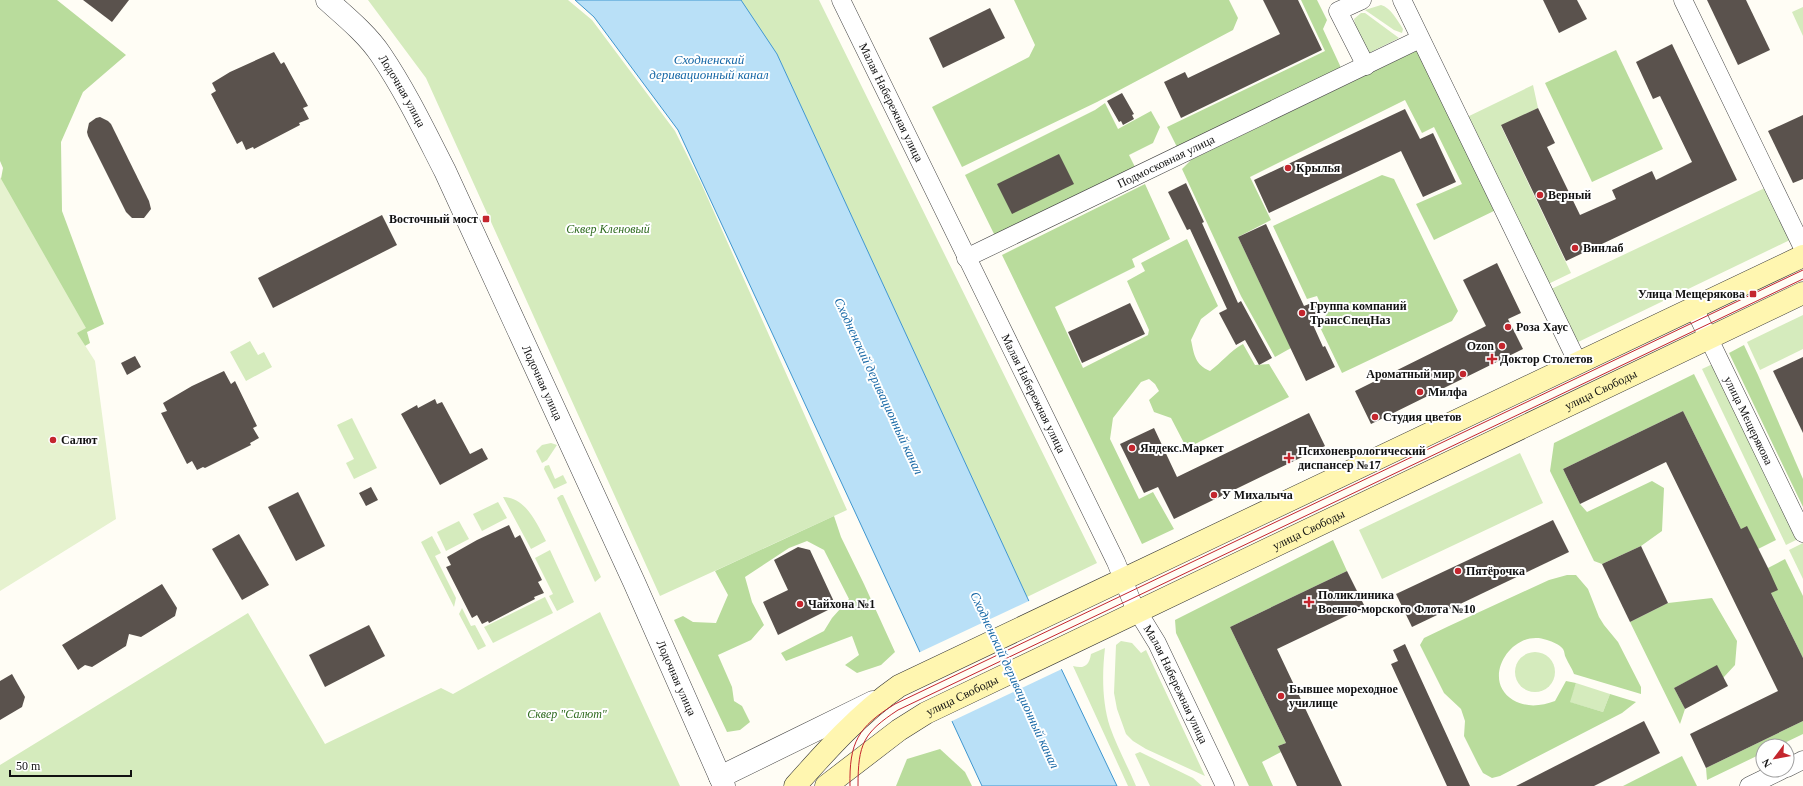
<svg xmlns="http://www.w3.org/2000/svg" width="1803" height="786" font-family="'Times New Roman',serif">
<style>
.green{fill:#d5ebbd}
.forest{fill:#b9dc9c}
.pitch{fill:#e6f2cf}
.water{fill:#b9e0f7;stroke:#3f96cf}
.pier{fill:#fffdf5}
.building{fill:#5a524d}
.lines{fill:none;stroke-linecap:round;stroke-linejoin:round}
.minor-casing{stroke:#444;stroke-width:19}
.tertiary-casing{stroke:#444;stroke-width:23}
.secondary-casing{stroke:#333;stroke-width:23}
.minor{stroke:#fff;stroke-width:18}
.tertiary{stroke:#fff;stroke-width:22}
.secondary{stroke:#fff6b0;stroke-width:22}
.tram{stroke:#c4262e;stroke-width:1}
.poi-dot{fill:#c4262e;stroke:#fff;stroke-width:1.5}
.labels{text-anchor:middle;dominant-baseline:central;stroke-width:4;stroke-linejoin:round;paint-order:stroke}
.street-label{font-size:12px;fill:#111;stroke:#fff}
.poi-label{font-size:12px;font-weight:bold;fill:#111;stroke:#fff;text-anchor:start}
.park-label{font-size:12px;font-style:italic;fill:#2f6b1f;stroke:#fff}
.water-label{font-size:13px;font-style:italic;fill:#1768a6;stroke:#fff}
</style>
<rect width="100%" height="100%" fill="#fffdf5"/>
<!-- green -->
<g class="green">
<polygon points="368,0 568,0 592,20 675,131 701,183 847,510 660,596 426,78"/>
<polygon points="741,0 819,0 1097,563 1027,597 777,54"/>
<path d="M1381,5c9,2 17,16 22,24l-1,4 -8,-3 -29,-20z"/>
<polygon points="1803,7 1803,36 1792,12"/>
<polygon points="1361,13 1365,13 1399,38 1367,54 1355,24 1354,19"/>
<polygon points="1533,85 1538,108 1501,126 1571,273 1544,286 1463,119"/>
<polygon points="1769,186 1794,238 1574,344 1547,291"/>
<polygon points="1803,315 1803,349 1760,370 1747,342"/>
<polygon points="250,341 258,355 264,352 272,367 246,381 230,352"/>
<polygon points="1717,362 1802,537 1786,545 1702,369"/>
<polygon points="352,418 377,468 354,479 346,463 354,459 337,425"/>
<polygon points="551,443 557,445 547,460 542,463 536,451 542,445"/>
<polygon points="1520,453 1543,503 1382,579 1359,530"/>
<polygon points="549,465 555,479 563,475 567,483 554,489 544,469 545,466"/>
<polygon points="561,495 563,495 601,577 595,582 557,498"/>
<path d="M503,497c23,0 34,27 43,44l-15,8z"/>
<polygon points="498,502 507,518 482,531 473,514"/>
<polygon points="459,521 469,539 446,551 437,532"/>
<polygon points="432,536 441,553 435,556 456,598 454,607 421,542"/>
<polygon points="1803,543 1803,579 1789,550"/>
<polygon points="550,550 574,602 557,611 549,596 553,594 535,558"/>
<polygon points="545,597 553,613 493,643 484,627"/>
<polygon points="462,608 471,626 475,625 486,646 478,650 459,614"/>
<polygon points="600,612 680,786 0,786 0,765 248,613 325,744 441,688 453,694"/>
<polygon points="1121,641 1132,643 1141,653 1146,650 1205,776 1146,749 1133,741 1126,734 1117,709 1114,693 1116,645"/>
<path d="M1105,648c-3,26 -3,54 5,79 7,20 18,40 26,59h-8l-55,-120c11,3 16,0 18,-12z"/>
<circle cx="1535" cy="672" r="20"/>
<polygon points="1576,683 1610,694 1603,712 1569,702"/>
<polygon points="1140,752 1193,778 1202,786 1150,786 1135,754"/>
</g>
<!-- forest -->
<g class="forest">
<polygon points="0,0 57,0 126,55 83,92 61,142 62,211 104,324 87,332 90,343 58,362 0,184 3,168 0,161"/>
<polygon points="1014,0 1229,0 1238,18 1233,30 1097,102 962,167 932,107 1029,57 1035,45"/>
<polygon points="1301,0 1317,0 1327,20 1323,29 1343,72 1180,153 1167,127 1325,51"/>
<polygon points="1420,49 1498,209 1434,240 1416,204 1462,184 1434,127 1422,133 1405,100 1250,177 1271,220 1238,237 1291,348 1275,357 1241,296 1182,169 1191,160"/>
<polygon points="1616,50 1663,149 1592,182 1545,83"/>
<polygon points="1105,103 1118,129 1151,111 1160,127 1153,143 1129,155 1137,171 996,238 965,175 1095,110"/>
<polygon points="1382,175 1394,179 1458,311 1452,321 1342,373 1317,321 1326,316 1317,296 1307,299 1273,226"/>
<path d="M1145,184l25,55 -38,20 3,8 -80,40 28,61 65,-33 1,-5 -22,-49 18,-10 -4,-8 46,-24 31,67 -17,13 -10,21c3,14 4,25 19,31 11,-8 20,-20 33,-27l12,21 14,-1 20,33 -94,47 -11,-1 -13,-25 -17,-6 -5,-12 10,-9 -4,-7 -6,-5 -8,3 -28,36 -3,21 29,60 14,-7 21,37 -32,15 -140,-289z"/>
<polygon points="1744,345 1758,375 1803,479 1803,507 1729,353"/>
<polygon points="1694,374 1776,540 1758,549 1741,529 1683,411 1563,469 1580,504 1587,512 1652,481 1664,488 1662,531 1641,546 1602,564 1594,561 1550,471 1554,443"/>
<polygon points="834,516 841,537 864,584 895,652 881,665 857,673 845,665 859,655 852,636 786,661 781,653 824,631 832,618 849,599 824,550 807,541 789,548 745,577 752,602 764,625 751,640 718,655 732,687 734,701 742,706 750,722 740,730 727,732 674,620 683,616 693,622 716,623 728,595 715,571"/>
<polygon points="1333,540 1347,571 1230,627 1286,743 1278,746 1281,752 1262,762 1273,786 1249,786 1176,633 1175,620"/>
<polygon points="1785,559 1803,596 1803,658 1771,593 1768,568"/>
<path d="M1567,575h9l12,14 11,28 5,8 14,17 23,45v7l-67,-20c-2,-6 -6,-11 -8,-16 -2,-3 -1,-6 -3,-9 -4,-5 -10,-7 -16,-9 -34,-13 -68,39 -34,60 14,8 28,6 42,1l11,-20 10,2 -6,19 33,10 7,-18 26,8 -14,11 -122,63 -8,2 -9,-5 -5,-9 -14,-28 1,-15 -4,-12 -17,-16 -24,-48 4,-7 25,-12 100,-46z"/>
<polygon points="1712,598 1737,641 1735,665 1723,678 1717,666 1674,688 1685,709 1680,724 1630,622 1668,603"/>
<polygon points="1803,721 1803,734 1778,746 1763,746 1763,753 1707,780 1706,768"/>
<polygon points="940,749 965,772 972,786 896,786 907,759"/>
<polygon points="1682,756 1697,786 1623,786"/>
</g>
<!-- pitch -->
<polygon class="pitch" points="0,177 86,328 77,333 95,361 116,519 0,591"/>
<!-- water -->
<polygon class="water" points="575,0 741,0 777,54 1027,597 1117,786 982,786 678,130 594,17"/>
<!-- pier -->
<polygon class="pier" points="1031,600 1064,668 950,722 918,653"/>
<!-- building -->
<g class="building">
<polygon points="83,0 129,0 112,22"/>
<polygon points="1263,0 1298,0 1322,50 1181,118 1164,82 1185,72 1188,78 1280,34"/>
<polygon points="1543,0 1577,0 1587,19 1559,33"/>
<polygon points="1707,0 1746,0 1770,50 1738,65"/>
<polygon points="990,8 1005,38 943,68 929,38"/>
<polygon points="1672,44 1737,180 1566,261 1501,125 1538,108 1555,143 1547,147 1580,215 1616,199 1612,190 1652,171 1656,180 1692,162 1660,96 1653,99 1636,62"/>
<polygon points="274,52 281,64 284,62 308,106 303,108 309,119 299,123 300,125 254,149 253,147 246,150 242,141 237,144 211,94 216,91 212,83 230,72"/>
<polygon points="1122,93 1134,114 1132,115 1134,119 1123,125 1121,121 1119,122 1107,101"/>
<polygon points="1405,109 1420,139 1433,133 1456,182 1423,197 1401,151 1269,213 1254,180"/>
<polygon points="1803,115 1803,179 1793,183 1768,131"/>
<polygon points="100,117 108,121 111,124 149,201 151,209 144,218 132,218 126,212 88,136 87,132 89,123 96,118"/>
<polygon points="1059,154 1074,184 1012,214 997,184"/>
<polygon points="1186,183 1204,222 1202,223 1238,303 1241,301 1272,358 1259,365 1245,340 1236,345 1219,313 1227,309 1190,229 1187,230 1168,192"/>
<polygon points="382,215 397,245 273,308 258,278"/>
<polygon points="1266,224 1304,306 1314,302 1319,314 1310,318 1323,347 1325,346 1335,367 1306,381 1238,237"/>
<polygon points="1497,263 1521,313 1508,319 1523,349 1371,424 1355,391 1486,326 1463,280"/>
<polygon points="1130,303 1145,334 1082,363 1068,332"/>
<polygon points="135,356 141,367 127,375 121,363"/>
<polygon points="1803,357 1803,433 1773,371"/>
<polygon points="224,371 231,384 235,381 257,426 253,428 259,438 250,443 251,445 205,468 203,467 197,470 192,461 187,464 161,413 167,411 163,403 192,386"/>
<polygon points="435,399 437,404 442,402 470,454 482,448 488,459 440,485 401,414 417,405 418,408"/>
<polygon points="1683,411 1741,529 1747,526 1768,568 1778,590 1771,593 1803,658 1803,721 1706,768 1690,734 1778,691 1666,462 1580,504 1563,469"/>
<polygon points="1309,413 1325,446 1174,519 1158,487 1144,493 1120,444 1154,428 1177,477"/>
<polygon points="371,487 378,500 366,506 359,493"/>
<polygon points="298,492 325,546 296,561 268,507"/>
<polygon points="1553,520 1569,552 1412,627 1396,594"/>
<polygon points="509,525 515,538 520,535 542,580 538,582 544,593 534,597 535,599 489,623 488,621 482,624 477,615 472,618 446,567 451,565 447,557 477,540"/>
<polygon points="239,534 269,585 242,600 212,549"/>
<polygon points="1641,546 1668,603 1630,622 1602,564"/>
<polygon points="798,547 810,550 836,606 778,635 763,602 788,590 774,560"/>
<polygon points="1347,571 1365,607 1277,649 1342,786 1297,786 1278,746 1286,743 1230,627"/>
<polygon points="162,584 177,608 175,616 141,637 129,634 126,646 92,667 85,665 78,670 62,645"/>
<polygon points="369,625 385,656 325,687 309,655"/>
<polygon points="1405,644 1470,786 1447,786 1391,664 1398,661 1393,650"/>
<polygon points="1717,665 1728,686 1685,709 1674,688"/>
<polygon points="12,674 25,697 22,707 0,720 0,681"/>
<polygon points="1644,721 1660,753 1594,786 1516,786"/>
</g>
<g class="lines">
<!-- minor casing -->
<g class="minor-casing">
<g id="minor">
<path id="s1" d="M841,0l275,562 17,42 24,39 68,143"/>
<polyline points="1362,0 1338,11 1366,66"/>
<polyline points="1402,0 1578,363"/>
<polyline points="1683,0 1803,248"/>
<path id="s2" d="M966,258l454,-219"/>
<path id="s3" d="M1694,308l109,225"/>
<polyline points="1787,768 1803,760"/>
<polyline points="1749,786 1782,770"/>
</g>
</g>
<!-- tertiary casing -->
<g class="tertiary-casing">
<g id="tertiary">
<path id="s4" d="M327,0c18,16 41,35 54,55 25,37 44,77 64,116l189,411 90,204"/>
<polyline points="720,777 873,702"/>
</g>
</g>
<!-- secondary casing -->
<g class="secondary-casing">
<g id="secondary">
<path d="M795,786c32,-36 64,-72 104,-100l904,-430"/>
<path id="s5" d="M826,786l73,-56 27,-17 877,-420"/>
</g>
</g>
<!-- minor -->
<use href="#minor" class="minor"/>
<!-- tertiary -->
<use href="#tertiary" class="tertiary"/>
<!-- secondary -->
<use href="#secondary" class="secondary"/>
<!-- tram -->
<g class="tram">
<path d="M850,786c-1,-44 8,-59 45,-82l908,-434"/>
<path d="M858,786c0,-42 5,-53 40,-76l905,-431"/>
</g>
</g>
<!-- markers -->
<g class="poi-dot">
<circle cx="1288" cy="168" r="4"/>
<circle cx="1540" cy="195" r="4"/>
<rect x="482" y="215" width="8" height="8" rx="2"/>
<circle cx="1575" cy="248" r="4"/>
<rect x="1749" y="290" width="8" height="8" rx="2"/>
<circle cx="1302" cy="313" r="4"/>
<circle cx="1508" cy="327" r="4"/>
<circle cx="1502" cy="346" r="4"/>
<path d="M1490 353h4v4h4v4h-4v4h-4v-4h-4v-4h4z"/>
<circle cx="1463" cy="374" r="4"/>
<circle cx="1420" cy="392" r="4"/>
<circle cx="1375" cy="417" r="4"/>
<circle cx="53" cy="440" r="4"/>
<circle cx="1132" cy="448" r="4"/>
<path d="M1287 452h4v4h4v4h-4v4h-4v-4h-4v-4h4z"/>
<circle cx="1214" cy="495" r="4"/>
<circle cx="1458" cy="571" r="4"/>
<path d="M1307 596h4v4h4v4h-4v4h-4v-4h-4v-4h4z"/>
<circle cx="800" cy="604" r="4"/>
<circle cx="1281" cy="696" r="4"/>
</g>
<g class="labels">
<!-- street labels -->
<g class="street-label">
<text stroke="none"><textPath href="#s4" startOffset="119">Лодочная улица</textPath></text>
<text stroke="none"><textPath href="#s1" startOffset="114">Малая Набережная улица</textPath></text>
<text stroke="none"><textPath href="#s2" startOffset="222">Подмосковная улица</textPath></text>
<text stroke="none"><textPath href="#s4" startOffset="443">Лодочная улица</textPath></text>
<text stroke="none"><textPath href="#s5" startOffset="872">улица Свободы</textPath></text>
<text stroke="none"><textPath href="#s1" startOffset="438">Малая Набережная улица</textPath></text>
<text stroke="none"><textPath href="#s3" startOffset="125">улица Мещерякова</textPath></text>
<text stroke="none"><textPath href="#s5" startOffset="548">улица Свободы</textPath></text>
<text stroke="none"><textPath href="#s4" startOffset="767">Лодочная улица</textPath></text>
<text stroke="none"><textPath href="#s1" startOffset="762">Малая Набережная улица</textPath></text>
<text stroke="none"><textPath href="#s5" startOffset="164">улица Свободы</textPath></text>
</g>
<!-- poi labels -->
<g class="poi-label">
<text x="1296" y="168">Крылья</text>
<text x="1548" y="195">Верный</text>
<text x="478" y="219" text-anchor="end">Восточный мост</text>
<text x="1583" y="248">Винлаб</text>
<text x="1745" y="294" text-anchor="end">Улица Мещерякова</text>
<text x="1310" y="306">Группа компаний<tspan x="1310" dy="14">ТрансСпецНаз</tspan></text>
<text x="1516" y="327">Роза Хаус</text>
<text x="1494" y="346" text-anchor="end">Ozon</text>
<text x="1500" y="359">Доктор Столетов</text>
<text x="1455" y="374" text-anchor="end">Ароматный мир</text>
<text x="1428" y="392">Милфа</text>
<text x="1383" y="417">Студия цветов</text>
<text x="61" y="440">Салют</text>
<text x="1140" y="448">Яндекс.Маркет</text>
<text x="1298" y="451">Психоневрологический<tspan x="1298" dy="14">диспансер №17</tspan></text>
<text x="1222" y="495">У Михалыча</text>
<text x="1466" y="571">Пятёрочка</text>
<text x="1318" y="595">Поликлиника<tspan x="1318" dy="14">Военно-морского Флота №10</tspan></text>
<text x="808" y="604">Чайхона №1</text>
<text x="1289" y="689">Бывшее мореходное<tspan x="1289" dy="14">училище</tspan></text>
</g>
<!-- park labels -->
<g class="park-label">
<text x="608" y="229">Сквер Кленовый</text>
<text x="567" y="714">Сквер "Салют"</text>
</g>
<!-- water labels -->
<g class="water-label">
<text x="709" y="59">Сходненский<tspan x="709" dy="15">деривационный канал</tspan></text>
<text transform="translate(879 386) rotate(65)">Сходненский деривационный канал</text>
<text transform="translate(1015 680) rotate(65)">Сходненский деривационный канал</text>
</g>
</g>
<!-- north arrow -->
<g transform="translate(1775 758) rotate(238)"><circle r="19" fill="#ffffff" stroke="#a0a0a0"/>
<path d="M0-3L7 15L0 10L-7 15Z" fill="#c4262e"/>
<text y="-6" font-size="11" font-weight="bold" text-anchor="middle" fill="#111111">N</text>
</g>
<!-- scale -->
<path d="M10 770v6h121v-6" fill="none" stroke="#111111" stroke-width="2"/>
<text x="16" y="770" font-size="12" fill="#111111" stroke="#ffffff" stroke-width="3" paint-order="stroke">50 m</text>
</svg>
